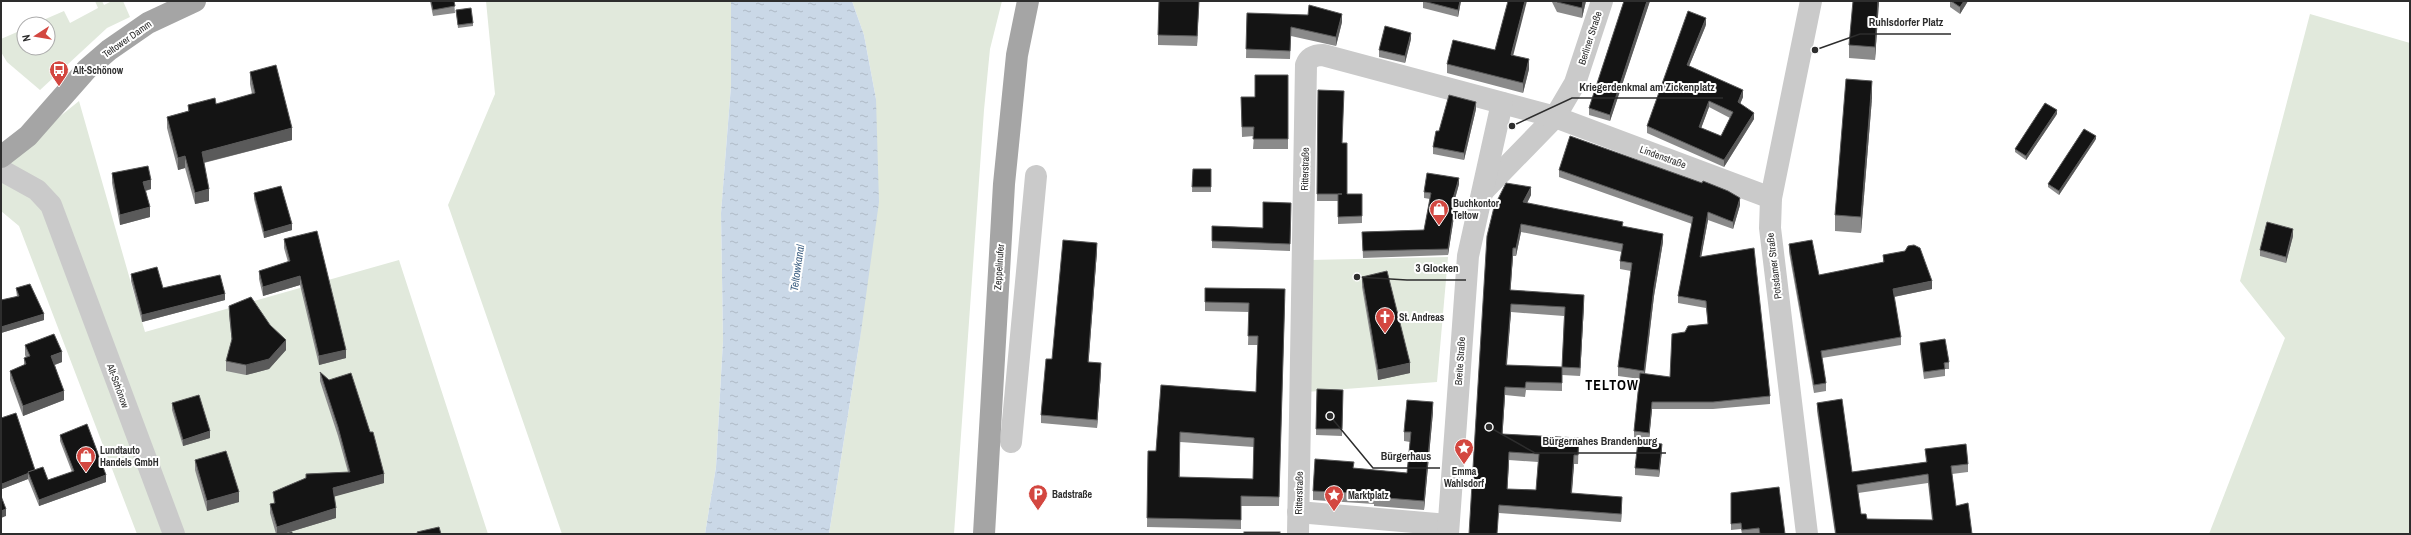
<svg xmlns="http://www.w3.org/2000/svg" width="2411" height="535" font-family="'Archivo Narrow',sans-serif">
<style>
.green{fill:#e1e9dc}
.water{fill:url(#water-ripples)}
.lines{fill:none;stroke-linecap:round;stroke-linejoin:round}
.minor{stroke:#cacaca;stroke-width:22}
.major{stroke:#a5a5a5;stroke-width:22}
.wall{fill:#8a8a8a;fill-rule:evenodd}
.shaded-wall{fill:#5a5a5a}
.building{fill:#141414;stroke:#5a5a5a;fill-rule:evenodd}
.labels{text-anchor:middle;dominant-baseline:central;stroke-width:4;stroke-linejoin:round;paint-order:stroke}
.street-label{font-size:10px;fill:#2d2d2d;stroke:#fff}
.poi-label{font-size:10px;font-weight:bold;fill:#2d2d2d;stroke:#fff;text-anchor:start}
.water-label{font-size:11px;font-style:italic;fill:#436486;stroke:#fff}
.district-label{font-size:14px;font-weight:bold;letter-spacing:1px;fill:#000;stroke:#fff}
.leader{fill:none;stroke:#2d2d2d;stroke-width:1.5}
.callout-dot{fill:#2d2d2d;stroke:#fff;stroke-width:1.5}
.callout-label{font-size:11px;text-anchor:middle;font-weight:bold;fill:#2d2d2d;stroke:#fff;stroke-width:4;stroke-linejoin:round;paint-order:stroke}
</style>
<defs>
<pattern id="water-ripples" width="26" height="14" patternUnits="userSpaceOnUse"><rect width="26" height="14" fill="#cad8e7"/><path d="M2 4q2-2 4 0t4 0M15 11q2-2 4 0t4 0" fill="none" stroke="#aebac6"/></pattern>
</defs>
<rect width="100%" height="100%" fill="#fff"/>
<!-- green -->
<g class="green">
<polygon points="95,1 102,1 104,5 112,1 123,1 130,17 107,28 40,90 7,62 1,52 1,39 24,29 24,48 48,48 48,24 34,24 64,11 70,23 98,8"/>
<polygon points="486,1 731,1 731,85 721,213 723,340 716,467 705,534 562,534 448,205 495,94"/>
<polygon points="852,1 1002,1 990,49 984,110 954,534 829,534 860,339 876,99 864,35"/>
<polygon points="2310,14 2410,43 2410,534 2209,534 2285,338 2240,281"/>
<polygon points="79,101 145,332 399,260 488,534 137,534 19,226 1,211 1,164"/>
<polygon points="1448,257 1437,382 1306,392 1309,260"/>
</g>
<!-- water -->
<polygon class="water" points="731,1 852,1 864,35 876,99 879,202 860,339 829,534 705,534 716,467 723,340 721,213 731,85"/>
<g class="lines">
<!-- minor -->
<g class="minor">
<polyline points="1,170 37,190 51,205 174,534"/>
<polyline points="1484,190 1555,117 1575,83 1602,1"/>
<polyline points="1011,442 1036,176"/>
<polyline points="1298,512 1448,525"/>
<path d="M1298,534l8,-469c3,-8 9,-10 17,-10l232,62 216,81"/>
<polyline points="1448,534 1468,256 1502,103"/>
<polyline points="1807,534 1770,228 1771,198 1811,1"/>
</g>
<!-- major -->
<g class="major">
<polyline points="1,157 28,136 87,69 109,50 148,23 195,1"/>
<polyline points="984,534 1004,184 1017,55 1028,1"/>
</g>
</g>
<!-- wall -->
<g class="wall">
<polygon points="430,1 454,1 455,13 433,16"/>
<polygon points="1199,1 1197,46 1158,45 1158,35"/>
<polygon points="1423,1 1461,1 1458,17 1423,8"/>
<polygon points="1551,1 1586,1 1582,18 1557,12 1552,2"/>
<polygon points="1624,1 1650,1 1610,121 1589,115 1589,108"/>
<polygon points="1879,1 1875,60 1849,58 1849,45"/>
<polygon points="1950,1 1968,1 1960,14 1950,7"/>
<polygon points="456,10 473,23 473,26 458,28"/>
<polygon points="1247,13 1342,22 1336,46 1291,36 1290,59 1246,58"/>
<path d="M1706,25l-17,41 54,31 -3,7 14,15 -30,48 -77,-34v-7zM1709,107l21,11 -9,18 -20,-8z"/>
<polygon points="1411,39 1405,63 1379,57 1379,50"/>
<polygon points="1495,50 1513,55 1529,69 1523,93 1447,73 1447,64"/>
<polygon points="250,72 292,140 204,163 209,201 195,204 185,168 178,170 167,128 167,117 188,111 188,105 216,104 252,94 250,84"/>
<polygon points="1288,75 1288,149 1253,149 1254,136 1242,137 1241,97 1255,97"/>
<polygon points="1318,90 1342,143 1347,194 1362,194 1362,223 1338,224 1338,201 1317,201"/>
<polygon points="1872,98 1861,233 1835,231 1835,215"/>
<polygon points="1476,109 1464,160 1433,154 1433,147 1439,131"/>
<polygon points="2057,114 2026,160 2015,152 2015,149"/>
<polygon points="2096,139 2059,195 2048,187 2048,184"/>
<polygon points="1193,169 1211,169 1211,192 1192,192"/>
<path d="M1559,170l181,35 -7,24 -25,-9 -7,36 69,140v8l-57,5h-61l-3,31 -15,-1v-8l6,-52 -22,-3v-9l13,-96 -11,-2v-8l2,-9 -101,-20 -5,24h-3l-3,34 74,14 -4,72 -18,-1v16l-36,-1 -1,7 -20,-2 -3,39 77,4 -1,26h-4l-2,29 50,12 -1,17 -122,-9 -3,-310 35,-8 -4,8 96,23 40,16 -9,54 -9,78 25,3 15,-45 23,-8 -2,-16 -28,-5v-7l14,-72 -133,-47zM1511,312l53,4 -2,51 -55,-2zM1509,460l29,2 -2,28 -29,-1z"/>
<polygon points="112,173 151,189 146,191 150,217 120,225 112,183"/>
<polygon points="1459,184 1454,203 1455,210 1448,255 1363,258 1362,232 1424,230 1430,199 1424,198 1424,192"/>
<polygon points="254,193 292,230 264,238 254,199"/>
<polygon points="1291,203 1290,251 1212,248 1212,226 1263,228"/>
<polygon points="2293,236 2286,263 2260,256 2260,250"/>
<polygon points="284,239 346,358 319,365 300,285 263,296 259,279 259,271 288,262 284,248"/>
<polygon points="1789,244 1819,275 1883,263 1883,255 1932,289 1894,297 1901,337 1901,345 1822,358 1826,383 1826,391 1814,393 1789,252"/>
<polygon points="1097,251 1088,362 1101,371 1097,428 1041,423 1041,415 1052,359"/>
<polygon points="131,274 163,288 225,300 142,322 131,281"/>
<polygon points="1362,277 1410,373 1378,380 1362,287"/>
<polygon points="16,288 44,320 1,333 1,300 17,297"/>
<path d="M1205,288l80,11 -6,207h-38v23l-94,-2 1,-76h8l5,-66 95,7 2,-47h-10l1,-33 -44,-1zM1180,442l74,5 -1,32 -73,-2z"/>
<polygon points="229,306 286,350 269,369 246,375 226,371 226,361 232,342 229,316"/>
<polygon points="1920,343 1949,362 1949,369 1945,369 1945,376 1924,379 1920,350"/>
<polygon points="25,345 62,362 55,365 64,400 23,416 10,380 10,371 24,365 24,358 26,358 25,355"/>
<polygon points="320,372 384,483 334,496 336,518 283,534 276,534 270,513 270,504 274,503 273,492 306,478 306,474 348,472 338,436 320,381"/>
<polygon points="1317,389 1343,390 1342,436 1316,435"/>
<polygon points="172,403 210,438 183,446 172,410"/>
<path d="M1817,403l35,69 74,-10 -1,-13 43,15v8l-16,2 4,32 16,28h-137l-18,-123zM1928,483l4,37 -65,-1 -6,-5 -3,-21z"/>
<polygon points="1433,412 1424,510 1374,506 1374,504 1313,500 1313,491 1354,468 1407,473 1410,442 1404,441 1404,432"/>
<polygon points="1,418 35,470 48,480 72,472 60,441 60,435 106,482 39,506 28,479 2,489 1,487"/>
<polygon points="1662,450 1659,477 1635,475 1635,468"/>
<polygon points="195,460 239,502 207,511 195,470"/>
<polygon points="1731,493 1785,534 1742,534 1741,529 1731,530"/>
</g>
<!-- shaded-wall -->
<g class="shaded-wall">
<polygon points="1199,1 1197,46 1197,36"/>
<polygon points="1460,1 1461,1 1458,17 1458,10"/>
<polygon points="1525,1 1527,1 1511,64 1511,55"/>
<polygon points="1583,1 1586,1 1582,18 1582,8"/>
<polygon points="1647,1 1650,1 1610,121 1610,115"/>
<polygon points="1878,1 1879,1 1875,60 1875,47"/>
<polygon points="1964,1 1968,1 1960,14 1960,7"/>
<polygon points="1342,14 1342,22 1336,46 1336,37"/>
<polygon points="1706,18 1706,25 1687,71 1687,65"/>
<polygon points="1411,33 1411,39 1405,63 1405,56"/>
<polygon points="1529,59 1529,69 1523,93 1523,83"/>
<polygon points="1872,81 1872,98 1861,233 1861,217"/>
<polygon points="1743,90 1743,97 1738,109 1738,102"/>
<polygon points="1709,101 1709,107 1699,134 1699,127"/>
<polygon points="1476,102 1476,109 1464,160 1464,153"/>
<polygon points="2057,110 2057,114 2026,160 2026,156"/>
<polygon points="1754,113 1754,119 1724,167 1724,160"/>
<polygon points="292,128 292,140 202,163 202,152"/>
<polygon points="2096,136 2096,139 2059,195 2059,191"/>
<polygon points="185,156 185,168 178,170 178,158"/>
<polygon points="1459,178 1459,184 1452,209 1452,202"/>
<polygon points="151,180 151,189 143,191 143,182"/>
<polygon points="1531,187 1531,195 1523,211 1523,202"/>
<polygon points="209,189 209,201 195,204 195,193"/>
<polygon points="1740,198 1740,205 1733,229 1733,222"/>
<polygon points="1455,203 1455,210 1448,255 1448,249"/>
<polygon points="150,207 150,217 120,225 120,215"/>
<polygon points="1708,212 1708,220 1700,264 1700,257"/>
<polygon points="292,224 292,230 264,238 264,232"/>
<polygon points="1521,224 1521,232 1516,256 1516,248"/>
<polygon points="2293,229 2293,236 2286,263 2286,257"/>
<polygon points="1663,234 1663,242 1654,296 1644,379 1644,371 1654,287"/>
<polygon points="1097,243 1097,251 1088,370 1088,362"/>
<polygon points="1513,248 1513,256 1510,298 1510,290"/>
<polygon points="300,276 300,285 263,296 263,287"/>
<polygon points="1932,281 1932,289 1893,297 1893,289"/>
<polygon points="225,294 225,300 142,322 142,315"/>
<polygon points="1584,295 1584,304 1580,376 1580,368"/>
<polygon points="1511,304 1511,312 1506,373 1506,365"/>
<polygon points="44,314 44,320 1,333 1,327"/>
<polygon points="286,340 286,350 269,369 246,375 246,365"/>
<polygon points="346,350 346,358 319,365 319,356"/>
<polygon points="62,352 62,362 51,366 51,356"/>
<polygon points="1101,363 1101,371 1097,428 1097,420"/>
<polygon points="1410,363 1410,373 1378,380 1378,370"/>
<polygon points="1505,387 1505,395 1502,443 1502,434"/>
<polygon points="64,391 64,400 23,416 23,406"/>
<polygon points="1433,402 1433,412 1424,510 1424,501"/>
<polygon points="1652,402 1652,409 1649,440 1649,433"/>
<polygon points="210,431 210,438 183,446 183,440"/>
<polygon points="1662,444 1662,450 1659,477 1659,470"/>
<polygon points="1509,452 1509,460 1507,497 1507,489"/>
<polygon points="1574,455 1574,464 1571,502 1571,493"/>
<polygon points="28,473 28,479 2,489 2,484"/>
<polygon points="384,474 384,483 333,497 333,488"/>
<polygon points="106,475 106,482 39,506 39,500"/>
<polygon points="239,492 239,502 207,511 207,501"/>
<polygon points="1622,497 1622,505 1621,522 1621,514"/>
<polygon points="336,508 336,518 283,534 277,534 277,527"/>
<polygon points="6,509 6,516 1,518 1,511"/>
</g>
<!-- building -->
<g class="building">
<polygon points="431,1 454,1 455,6 433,10"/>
<polygon points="1159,1 1199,1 1197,36 1158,35"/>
<polygon points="1423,1 1460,1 1458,10"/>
<polygon points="1508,1 1525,1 1511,55 1529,59 1523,83 1447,64 1453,40 1495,50"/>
<polygon points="1557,1 1583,1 1582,8 1557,2"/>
<polygon points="1624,1 1647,1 1610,115 1589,108"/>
<polygon points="1853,1 1878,1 1875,47 1849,45"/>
<polygon points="1951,1 1964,1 1960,7"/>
<polygon points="1309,5 1342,14 1336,37 1291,27 1290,51 1246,49 1247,13 1308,15"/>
<polygon points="471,8 473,23 458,25 456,10"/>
<path d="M1688,11l18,7 -19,47 56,25 -5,12 16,11 -30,47 -77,-34zM1709,101l24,11 -12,24 -22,-9z"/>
<polygon points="1385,26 1411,33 1405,56 1379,50"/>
<polygon points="276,65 292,128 202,152 209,189 195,193 185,156 178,158 167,117 189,111 188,105 215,98 216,104 255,93 250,72"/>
<polygon points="1255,75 1288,75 1288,139 1253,139 1254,127 1242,127 1241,97 1255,97"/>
<polygon points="1846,79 1872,81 1861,217 1835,215"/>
<polygon points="1318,90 1344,91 1342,143 1347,143 1347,194 1362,194 1362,216 1338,217 1338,194 1342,194 1317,194"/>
<polygon points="1449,95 1476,102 1464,153 1433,147 1436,131 1439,131"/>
<polygon points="2045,103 2057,110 2026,156 2015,149"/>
<polygon points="2084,129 2096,136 2059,191 2048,184"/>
<polygon points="1570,136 1702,183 1703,181 1728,191 1740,198 1733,222 1708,212 1700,257 1754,248 1770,396 1713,402 1652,402 1649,433 1634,431 1640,373 1670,377 1672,334 1685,332 1688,326 1708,324 1706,301 1678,296 1693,217 1559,170"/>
<polygon points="148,166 151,180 143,182 150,207 120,215 112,173"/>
<polygon points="1193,169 1211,169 1211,187 1192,187"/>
<polygon points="1427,173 1459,178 1452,202 1455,203 1448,249 1363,251 1362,232 1424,230 1431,193 1424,192"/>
<path d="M1506,183l25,4 -8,15 100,20 -1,4 41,8 -9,53 -10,84 -26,-4 14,-104 -12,-2 3,-17 -102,-20 -5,24h-3l-3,42 74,5 -4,73 -18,-1v16l-36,-1 -1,6 -20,-1 -3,47 77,4 -1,17h-4l-3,38 51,4 -1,17 -122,-9 -2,29h-28l18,-298 8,-33h1zM1511,304l54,3 -3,60 -56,-2zM1509,452l30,2 -3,36 -29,-1z"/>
<polygon points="281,186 292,224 264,232 254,193"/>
<polygon points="1263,202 1291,203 1290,244 1212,241 1212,226 1263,228"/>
<polygon points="2267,222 2293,229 2286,257 2260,250"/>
<polygon points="317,231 346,350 319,356 300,276 263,287 259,271 290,261 284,239"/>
<polygon points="1063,240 1097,243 1088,362 1101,363 1097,420 1041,415 1046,359 1052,359"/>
<polygon points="1812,240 1819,275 1884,262 1883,255 1905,251 1908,246 1914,245 1920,248 1932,281 1893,289 1901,337 1821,351 1826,383 1814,385 1789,244"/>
<polygon points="157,267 163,288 220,275 225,294 142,315 131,274"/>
<polygon points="1387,271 1410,363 1378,370 1362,277"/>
<polygon points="30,284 44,314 1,327 1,300 19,296 16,288"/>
<path d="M1205,288l80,1 -6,208 -38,-1v24l-94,-2 1,-67h8l5,-66 95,7 2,-56h-10l1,-33 -44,-1zM1180,432l74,6 -1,41 -74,-2z"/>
<polygon points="251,297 270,325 286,340 269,359 246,365 226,361 232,339 229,306"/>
<polygon points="54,334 62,352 51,356 64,391 23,406 10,371 26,364 24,358 30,356 25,345"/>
<polygon points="1945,339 1949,362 1944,363 1945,369 1924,372 1920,343"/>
<polygon points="320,372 329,380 351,373 370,432 373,432 384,474 333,488 336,508 277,527 270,504 275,503 273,492 306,478 306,474 350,472 338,427"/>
<polygon points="1317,389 1343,390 1342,429 1316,429"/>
<polygon points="199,395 210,431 183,440 172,403"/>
<path d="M1842,399l10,73 75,-10 -2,-13 41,-5 2,20 -17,2 5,40 12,-3 4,31h-136l-19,-131zM1928,474l5,46 -66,-1 -1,-5h-5l-4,-29z"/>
<polygon points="1407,400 1433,402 1424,501 1374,497 1374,494 1313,491 1315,459 1354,462 1353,468 1407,473 1411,432 1404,432"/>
<polygon points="16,413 35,470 28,472 29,473 2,484 1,481 1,418"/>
<polygon points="87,424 106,475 39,500 28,472 43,467 48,480 74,471 60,435"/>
<polygon points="1638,441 1662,444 1659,470 1635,468"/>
<polygon points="226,451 239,492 207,501 195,460"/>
<polygon points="1779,487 1785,534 1760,534 1759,528 1742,530 1741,523 1731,524 1731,493"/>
<polygon points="1,496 6,509 1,511"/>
<polygon points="439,527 441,534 418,534 417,532"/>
<polygon points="292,532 292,534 285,534"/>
<rect x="1244" y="532" width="36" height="2"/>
</g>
<!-- icons -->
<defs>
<g id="bus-pin" transform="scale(1)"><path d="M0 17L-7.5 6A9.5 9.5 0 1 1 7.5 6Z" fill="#d34740" stroke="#fff"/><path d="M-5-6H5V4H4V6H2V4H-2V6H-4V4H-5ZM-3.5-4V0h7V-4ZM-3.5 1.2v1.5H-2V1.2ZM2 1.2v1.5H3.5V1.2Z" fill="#fff"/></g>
<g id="shop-pin" transform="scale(1)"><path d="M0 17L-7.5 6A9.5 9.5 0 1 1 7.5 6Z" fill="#d34740" stroke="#fff"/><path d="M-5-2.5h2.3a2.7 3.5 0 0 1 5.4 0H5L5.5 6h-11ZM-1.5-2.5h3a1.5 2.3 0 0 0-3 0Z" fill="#fff"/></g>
<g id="church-pin" transform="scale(1)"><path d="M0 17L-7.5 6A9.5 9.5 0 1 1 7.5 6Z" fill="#d34740" stroke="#fff"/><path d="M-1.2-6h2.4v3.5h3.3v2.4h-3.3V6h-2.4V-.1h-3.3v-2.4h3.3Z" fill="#fff"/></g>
<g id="sight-pin" transform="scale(1)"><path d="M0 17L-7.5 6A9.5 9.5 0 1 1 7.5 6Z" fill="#d34740" stroke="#fff"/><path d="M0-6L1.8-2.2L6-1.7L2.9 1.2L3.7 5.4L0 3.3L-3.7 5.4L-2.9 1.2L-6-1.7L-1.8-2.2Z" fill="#fff"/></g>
<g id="parking-pin" transform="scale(1)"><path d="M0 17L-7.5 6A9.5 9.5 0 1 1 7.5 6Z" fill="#d34740" stroke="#fff"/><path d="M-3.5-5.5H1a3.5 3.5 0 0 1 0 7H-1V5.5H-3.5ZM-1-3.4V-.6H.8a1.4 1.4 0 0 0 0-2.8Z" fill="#fff"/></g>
</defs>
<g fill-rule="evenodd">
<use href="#bus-pin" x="59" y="70"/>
<use href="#shop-pin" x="1439" y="209"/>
<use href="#church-pin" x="1385" y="317"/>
<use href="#sight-pin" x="1464" y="448"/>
<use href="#shop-pin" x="86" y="456"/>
<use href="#parking-pin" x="1038" y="494"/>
<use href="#sight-pin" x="1334" y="495"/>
</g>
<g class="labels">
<!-- street labels -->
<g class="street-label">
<text transform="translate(1590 38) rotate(-72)">Berliner Straße</text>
<text transform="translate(127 39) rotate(-35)">Teltower Damm</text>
<text transform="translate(1663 157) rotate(20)">Lindenstraße</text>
<text transform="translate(1305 169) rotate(-89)">Ritterstraße</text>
<text transform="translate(1774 266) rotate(-97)">Potsdamer Straße</text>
<text transform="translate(999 267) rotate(-86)">Zeppelinufer</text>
<text transform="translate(1460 361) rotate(-86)">Breite Straße</text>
<text transform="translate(118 386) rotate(70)">Alt-Schönow</text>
<text transform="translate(1299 493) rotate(-89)">Ritterstraße</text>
</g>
<!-- poi labels -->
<g class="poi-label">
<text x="73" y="70">Alt-Schönow</text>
<text x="1453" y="203">Buchkontor<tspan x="1453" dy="12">Teltow</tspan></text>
<text x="1399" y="317">St. Andreas</text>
<text x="100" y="450">Lundtauto<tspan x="100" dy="12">Handels GmbH</tspan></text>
<text x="1464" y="471" text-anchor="middle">Emma<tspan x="1464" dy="12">Wahlsdorf</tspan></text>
<text x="1052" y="494">Badstraße</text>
<text x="1348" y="495">Marktplatz</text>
</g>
<!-- water labels -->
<g class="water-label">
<text transform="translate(797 268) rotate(-82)">Teltowkanal</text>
</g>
<!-- district labels -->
<g class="district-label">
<text x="1612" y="385">TELTOW</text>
</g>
</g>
<!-- callouts -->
<path class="leader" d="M1815 50L1860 34H1951M1512 126L1572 98H1723M1357 277L1407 280H1466M1489 427L1535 453H1666M1330 416L1373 468H1440"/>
<g class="callout-dot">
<circle cx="1815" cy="50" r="4"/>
<circle cx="1512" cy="126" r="4"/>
<circle cx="1357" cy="277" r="4"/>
<circle cx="1489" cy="427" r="4"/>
<circle cx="1330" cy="416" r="4"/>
</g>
<g class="callout-label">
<text x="1906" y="26">Ruhlsdorfer Platz</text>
<text x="1647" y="91">Kriegerdenkmal am Zickenplatz</text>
<text x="1437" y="272">3 Glocken</text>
<text x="1600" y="445">Bürgernahes Brandenburg</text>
<text x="1406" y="460">Bürgerhaus</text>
</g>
<!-- border -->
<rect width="2411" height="535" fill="none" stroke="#2d2d2d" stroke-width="4"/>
<!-- north arrow -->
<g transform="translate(36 36) rotate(258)"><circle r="19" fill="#ffffff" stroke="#ababab"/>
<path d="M0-3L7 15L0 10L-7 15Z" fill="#d34740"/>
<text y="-6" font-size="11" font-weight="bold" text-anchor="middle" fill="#2d2d2d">N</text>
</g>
</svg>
